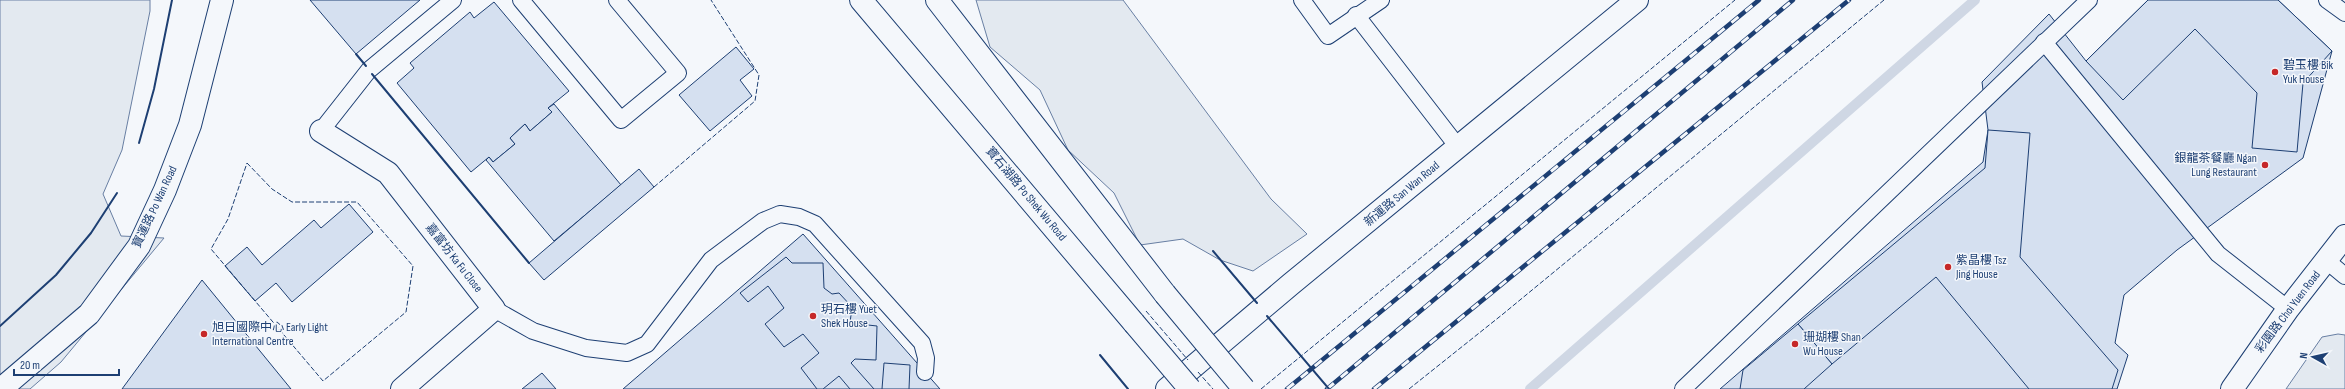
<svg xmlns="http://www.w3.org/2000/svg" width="2345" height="389" font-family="'Sofia Sans Condensed','Noto Sans SC',sans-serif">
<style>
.green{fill:#e3e9f0;stroke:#687fa3}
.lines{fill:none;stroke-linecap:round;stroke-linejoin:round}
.stream{stroke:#cfd7e4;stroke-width:10}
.building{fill:#d5e0f0;stroke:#1d3f73}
.lane-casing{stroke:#1d3f73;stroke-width:18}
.street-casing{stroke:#1d3f73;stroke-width:24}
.secondary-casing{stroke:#1d3f73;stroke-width:24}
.primary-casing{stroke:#1d3f73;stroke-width:24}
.lane{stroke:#f4f7fb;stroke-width:16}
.street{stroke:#f4f7fb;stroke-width:22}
.secondary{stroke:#f4f7fb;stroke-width:22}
.primary{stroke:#f4f7fb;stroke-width:22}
.rail-casing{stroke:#1d3f73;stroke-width:4.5}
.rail{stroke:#f4f7fb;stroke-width:3;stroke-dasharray:9;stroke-linecap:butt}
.primary-bridge-casing{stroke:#1d3f73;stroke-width:24;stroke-linecap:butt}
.primary-bridge{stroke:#f4f7fb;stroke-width:22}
.fence{stroke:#1d3f73;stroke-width:1;stroke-dasharray:5 2;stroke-linecap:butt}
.wall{stroke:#1d3f73;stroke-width:2}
.poi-dot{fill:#c62828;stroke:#f4f7fb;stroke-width:1.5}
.labels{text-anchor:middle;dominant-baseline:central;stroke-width:3;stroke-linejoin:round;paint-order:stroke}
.poi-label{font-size:12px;fill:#1d3f73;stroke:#f4f7fb;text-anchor:start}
.street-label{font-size:12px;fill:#1d3f73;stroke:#f4f7fb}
</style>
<rect width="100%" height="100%" fill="#f4f7fb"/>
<!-- green -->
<g class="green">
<polygon points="0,0 150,0 150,11 122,150 103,194 121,236 164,238 61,362 30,389 0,389"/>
<polygon points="976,0 1123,0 1271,199 1307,234 1253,271 1220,260 1183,239 1140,245 1114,193 1068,150 1040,90 990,47"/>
<polygon points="2338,334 2345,335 2345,389 2286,389 2322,337"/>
</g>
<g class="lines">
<!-- stream -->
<polyline class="stream" points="1530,389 1975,0"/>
</g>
<!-- building -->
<g class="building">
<polygon points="310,0 420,0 356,54"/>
<polygon points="2148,0 2278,0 2332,51 2303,158 2177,250 2124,295 2115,343 2128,355 2117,389 1720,389 1983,162 1988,130 1982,82 2049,14 2086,61"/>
<polygon points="2148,0 2278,0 2332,51 2303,83 2297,152 2252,148 2257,93 2195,29 2123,100 2086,61"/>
<polygon points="494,2 569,91 548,108 552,112 530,131 525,124 510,138 515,144 493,162 489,157 471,172 397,83 414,68 410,63 470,12 474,18"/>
<polygon points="736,47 754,69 740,80 752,96 710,131 679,95"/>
<polygon points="554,104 621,185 554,241 486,160 489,157 493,162 515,144 510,138 525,124 530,131 552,112 548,108"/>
<polygon points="1988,130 2030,133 2020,257 2118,370 2112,389 2029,389 1936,277 1832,364 1798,324 1985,168"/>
<polygon points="639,169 654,187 544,280 529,263"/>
<polygon points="349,204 373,232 292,302 276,283 255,301 225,266 247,247 262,265 314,220 321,228"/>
<polygon points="803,234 940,389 623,389"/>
<polygon points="786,257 792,263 823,263 824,288 832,294 839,293 852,307 850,323 877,326 876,360 855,359 851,363 874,389 850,389 839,376 823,389 817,389 801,368 819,353 803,334 784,347 765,324 784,308 768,286 748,302 740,293"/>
<polygon points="202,280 291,389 122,389"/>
<polygon points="1798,324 1832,364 1804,389 1740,389 1743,370"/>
<polygon points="884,363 910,365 909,389 882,389"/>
<polygon points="542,373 556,389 522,389"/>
</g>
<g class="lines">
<!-- lane casing -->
<g class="lane-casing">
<g id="lane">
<polyline points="521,0 621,120 678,73 617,0"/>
<polyline points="1302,0 1328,36 1381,0"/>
<polyline points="2327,0 2345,13"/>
<polyline points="1356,15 1458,147"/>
<polyline points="2044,42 2218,254 2288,309"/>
<polyline points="321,131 369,70 453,0"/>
<polyline points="2327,261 2345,276"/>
<polyline points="494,309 533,331 586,348 627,353 647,344 711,260 763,221 780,214 799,217 815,224 922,343 926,358 925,372"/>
<polyline points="1683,389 2089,0"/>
</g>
</g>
<!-- street casing -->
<g class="street-casing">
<g id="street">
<polyline points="321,131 388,173 494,309 402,389"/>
<polyline points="1167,389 1291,284 1637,0"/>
</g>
</g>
<!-- secondary casing -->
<g class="secondary-casing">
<g id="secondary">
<polyline points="1,389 89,314 139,246 165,190 190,125 222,0"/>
<polyline points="2232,389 2288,309 2345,236"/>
</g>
</g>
<!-- primary casing -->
<g class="primary-casing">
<g id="primary">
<polyline points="861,0 1134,323"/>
<polyline points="937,0 1165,294"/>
</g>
</g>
<!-- lane -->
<use href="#lane" class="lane"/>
<!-- street -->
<use href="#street" class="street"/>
<!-- secondary -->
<use href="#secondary" class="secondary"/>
<!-- primary -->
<use href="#primary" class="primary"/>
<!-- rail casing -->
<g class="rail-casing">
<g id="rail">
<polyline points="1287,389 1759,0"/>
<polyline points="1327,389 1793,0"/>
<polyline points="1374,389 1849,0"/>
</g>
</g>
<!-- rail -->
<use href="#rail" class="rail"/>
<!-- primary-bridge casing -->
<g class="primary-bridge-casing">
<g id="primary-bridge">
<polyline points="1165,294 1244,389"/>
<polyline points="1134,323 1190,389"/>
</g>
</g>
<!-- primary-bridge -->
<use href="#primary-bridge" class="primary-bridge"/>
<!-- fence -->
<g class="fence">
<polygon points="247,163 272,189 292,202 357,202 413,266 406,312 323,381 211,249 228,219"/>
<polyline points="654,187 755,101 759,75 711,0"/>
<polyline points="1146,311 1188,360"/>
<polyline points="1198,372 1213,389"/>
<polyline points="1261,389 1735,0"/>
<polyline points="1409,389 1503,314 1884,0"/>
</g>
<!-- wall -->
<g class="wall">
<polyline points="356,54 366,66"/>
<polyline points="372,74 529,263"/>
<polyline points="139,143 154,89 172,0"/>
<polyline points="1213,251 1257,303"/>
<polyline points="1267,316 1329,389"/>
<polyline points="0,326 56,275 91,233 117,193"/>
<polyline points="1100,355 1128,389"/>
</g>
</g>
<!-- markers -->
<g class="poi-dot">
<circle cx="2275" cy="72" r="4"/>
<circle cx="2265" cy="165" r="4"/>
<circle cx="1948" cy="267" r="4"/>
<circle cx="813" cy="316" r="4"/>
<circle cx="204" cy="334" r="4"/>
<circle cx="1795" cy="344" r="4"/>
</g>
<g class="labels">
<!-- poi labels -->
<g class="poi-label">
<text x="2283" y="65">碧玉樓 Bik<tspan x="2283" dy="14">Yuk House</tspan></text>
<text x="2257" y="158" text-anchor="end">銀龍茶餐廳 Ngan<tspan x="2257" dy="14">Lung Restaurant</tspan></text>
<text x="1956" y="260">紫晶樓 Tsz<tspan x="1956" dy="14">Jing House</tspan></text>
<text x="821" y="309">玥石樓 Yuet<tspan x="821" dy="14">Shek House</tspan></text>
<text x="212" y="327">旭日國際中心 Early Light<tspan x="212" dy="14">International Centre</tspan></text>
<text x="1803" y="337">珊瑚樓 Shan<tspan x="1803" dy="14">Wu House</tspan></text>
</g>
<!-- street labels -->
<g class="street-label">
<text transform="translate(1026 194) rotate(50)">寶石湖路 Po Shek Wu Road</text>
<text transform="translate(1402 194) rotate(-40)">新運路 San Wan Road</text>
<text transform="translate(155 207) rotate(-65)">寶運路 Po Wan Road</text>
<text transform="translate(454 258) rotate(52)">嘉富坊 Ka Fu Close</text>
<text transform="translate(2288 312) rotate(-53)">彩園路 Choi Yuen Road</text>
</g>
</g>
<!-- north arrow -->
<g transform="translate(2313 357) rotate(278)" stroke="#f4f7fb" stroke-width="3" paint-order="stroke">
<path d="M0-3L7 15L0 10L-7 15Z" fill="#1d3f73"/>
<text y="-6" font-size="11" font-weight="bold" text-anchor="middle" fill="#1d3f73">N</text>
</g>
<!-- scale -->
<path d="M14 369v6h105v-6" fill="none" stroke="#1d3f73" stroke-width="2"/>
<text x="20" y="369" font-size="12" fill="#1d3f73" stroke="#f4f7fb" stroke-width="3" paint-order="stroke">20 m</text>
</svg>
